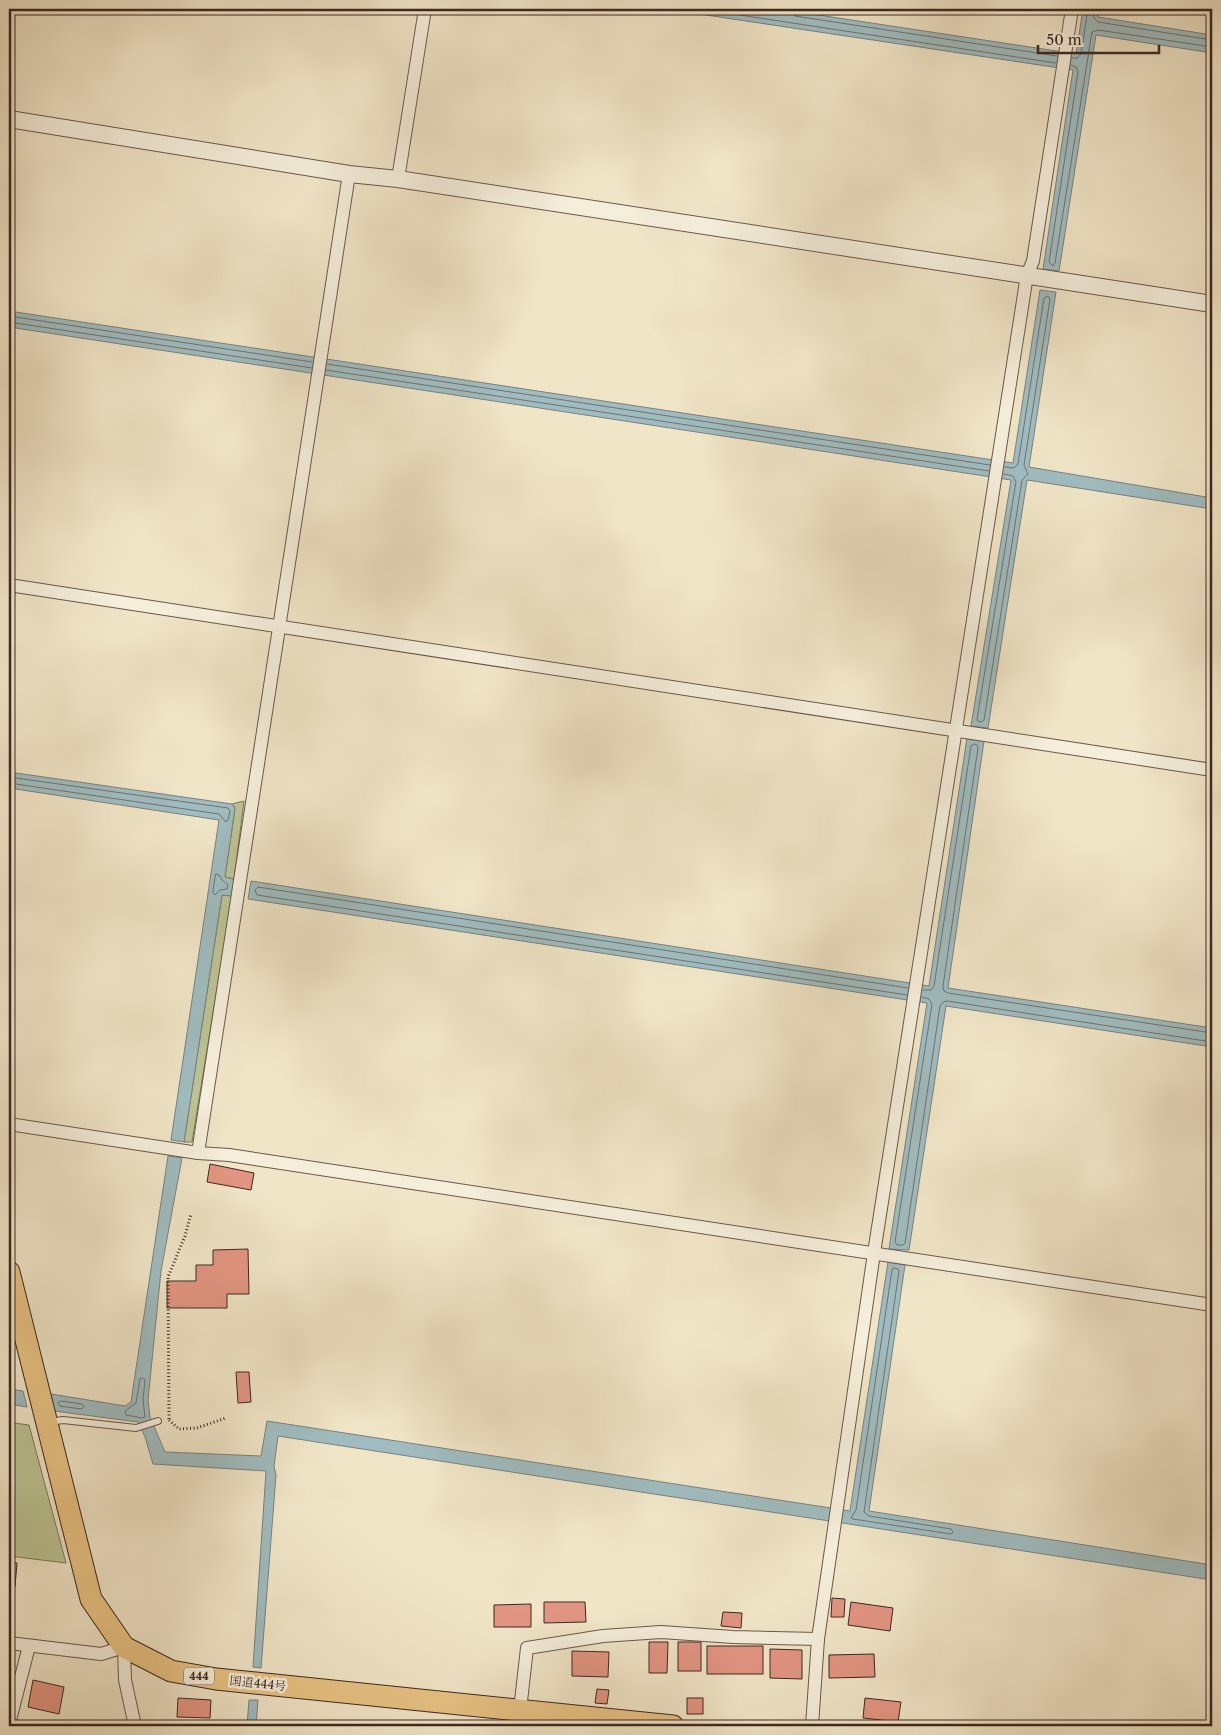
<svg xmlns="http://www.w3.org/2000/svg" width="1221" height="1735" font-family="'Libre Caslon Text','Noto Serif JP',serif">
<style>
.green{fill:#bcc494;stroke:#7d765a}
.water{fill:#a0bcc0;stroke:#798180}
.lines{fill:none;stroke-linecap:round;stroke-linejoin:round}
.shore{stroke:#6f7270;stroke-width:1}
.building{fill:#e29582;stroke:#3e2820}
.service-casing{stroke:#6a574a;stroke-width:8}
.minor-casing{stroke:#6a574a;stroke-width:14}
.tertiary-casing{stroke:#6a574a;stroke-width:18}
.trunk-casing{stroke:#3e2820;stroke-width:23}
.path{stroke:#3e2820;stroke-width:3;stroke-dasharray:1 2.5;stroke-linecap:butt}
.service{stroke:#f5eedb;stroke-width:6}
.minor{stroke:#f5eedb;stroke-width:12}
.tertiary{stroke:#f5eedb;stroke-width:16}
.trunk{stroke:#e8c284;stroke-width:21}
.labels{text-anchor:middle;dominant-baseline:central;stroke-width:5;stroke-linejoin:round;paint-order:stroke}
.shield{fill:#f5eedb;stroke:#756358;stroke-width:1}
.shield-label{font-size:11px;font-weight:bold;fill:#3e2820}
.street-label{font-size:12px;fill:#3e2820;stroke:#f5eedb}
</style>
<rect width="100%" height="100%" fill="#f0e5c7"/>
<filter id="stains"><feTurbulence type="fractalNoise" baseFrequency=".004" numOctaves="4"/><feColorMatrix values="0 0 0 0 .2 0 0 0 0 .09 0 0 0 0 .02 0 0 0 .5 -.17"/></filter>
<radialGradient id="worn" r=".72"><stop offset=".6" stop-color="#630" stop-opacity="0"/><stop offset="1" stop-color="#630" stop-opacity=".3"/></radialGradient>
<!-- green -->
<g class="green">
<polygon points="244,801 234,879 225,877 235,808 232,804"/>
<polygon points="222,895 232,896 192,1142 184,1142"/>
<polygon points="14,1423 29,1425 66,1563 9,1556 9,1465"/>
</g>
<!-- water -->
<g class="water">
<polygon points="666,9 779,9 1076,54 1083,9 1099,9 1098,17 1212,35 1212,53 1096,35 1059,271 1043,269 1073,70"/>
<polygon points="1040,290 1056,292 1029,467 1212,498 1212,509 1027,480 988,728 971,726 1011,480 9,327 9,311 1013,463"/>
<polygon points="967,738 984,741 948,988 1212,1028 1212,1047 946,1006 909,1250 889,1249 927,1003 248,899 251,881 929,986"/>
<polygon points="9,772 232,804 235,808 225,877 234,879 232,896 222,895 184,1142 171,1140 219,820 9,788"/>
<polygon points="168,1156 182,1158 161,1271 148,1400 150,1417 165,1452 261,1456 267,1421 850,1511 888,1262 905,1265 869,1511 1212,1565 1212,1580 278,1436 274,1466 276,1475 261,1668 253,1667 266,1471 153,1464 145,1437 138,1422 54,1411 51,1394 125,1406 131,1402"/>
<polygon points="9,1389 23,1391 27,1407 9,1404"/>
<polygon points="249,1700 258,1700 256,1726 247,1726"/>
</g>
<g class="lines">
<!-- shore -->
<g class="shore">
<polyline points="700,9 1056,63"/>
<polyline points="790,9 791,13 795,16 1057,56"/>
<polyline points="1094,9 1094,18 1098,22 1212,40"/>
<polyline points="1072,58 1077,58 1081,54 1088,9"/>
<polyline points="1071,65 1076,67 1078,72 1049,262 1053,266 1055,263 1092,32 1098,30 1212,47"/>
<polyline points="9,316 312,362"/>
<polyline points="9,322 312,368"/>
<polyline points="327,364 990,465"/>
<polyline points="326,370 989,471"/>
<polyline points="1004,474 1013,476 1016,482 977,719 978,721 981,722 984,720 1022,480 1028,474 1024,465 1050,299 1048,296 1044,298 1018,464 1014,468 1005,467"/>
<polyline points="9,777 228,808 230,811 228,820 226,822 219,814 9,783"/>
<polygon points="216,874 219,875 222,880 228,885 227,889 220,890 215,895 213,892"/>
<polyline points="923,990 931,990 934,986 971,746 974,744 977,745 978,748 943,986 944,991 948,993 1212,1033"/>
<polyline points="907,995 257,895 255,890 258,887 908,988"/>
<polyline points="922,997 929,999 932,1004 895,1242 897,1245 903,1245 905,1243 940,1006 943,1002 947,1001 1212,1042"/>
<polygon points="894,1268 898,1269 899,1271 864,1512 869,1516 951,1529 953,1532 951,1534 853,1519 851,1518 856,1510 892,1270"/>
<polygon points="142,1378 145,1380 143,1400 145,1417 142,1418 126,1415 125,1411 136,1403 140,1379"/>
<polygon points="61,1401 82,1404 84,1407 81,1409 60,1406 58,1403"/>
</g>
</g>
<!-- building -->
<g class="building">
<polygon points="210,1164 254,1173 251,1190 207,1182"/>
<polygon points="248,1249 249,1294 227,1294 227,1308 167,1308 167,1281 196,1281 196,1265 213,1265 213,1250"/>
<polygon points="236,1372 249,1372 251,1402 238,1403"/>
<polygon points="9,1562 17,1563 15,1587 9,1587"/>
<polygon points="832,1598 845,1599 844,1617 831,1617"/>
<polygon points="544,1602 585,1602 586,1622 544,1623"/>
<polygon points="851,1602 893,1608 890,1631 848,1625"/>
<polygon points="531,1604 531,1627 494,1627 494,1605"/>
<polygon points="723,1612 742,1613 741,1628 721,1626"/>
<polygon points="649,1642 668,1642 667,1673 649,1673"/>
<rect x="678" y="1642" width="23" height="29"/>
<rect x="707" y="1646" width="56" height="28"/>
<polygon points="770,1649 802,1650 802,1679 770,1678"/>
<polygon points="572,1651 609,1652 608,1677 572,1676"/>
<polygon points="874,1654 875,1677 829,1678 829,1655"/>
<polygon points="33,1680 64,1687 59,1714 28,1707"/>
<polygon points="597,1689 609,1690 607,1704 595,1703"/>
<polygon points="178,1698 211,1700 210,1718 177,1717"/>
<rect x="687" y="1698" width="16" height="16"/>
<polygon points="865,1698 901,1702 898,1722 863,1718"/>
</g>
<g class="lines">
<!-- service casing -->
<g class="service-casing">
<polyline id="service" points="49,1422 63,1420 136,1428 158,1421"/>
</g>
<!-- minor casing -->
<g class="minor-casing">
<g id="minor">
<polyline points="398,179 425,9"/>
<polyline points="9,585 1212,770"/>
<polyline points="9,1124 198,1153 349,174"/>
<polyline points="198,1153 229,1155 1212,1305"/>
<polyline points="9,1643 101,1654 124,1647 125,1680 135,1726"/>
<polyline points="520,1710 527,1648 603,1636 661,1632 733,1637 818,1639"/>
<polyline points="9,1724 29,1646"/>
<polyline points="812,1726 818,1639 874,1253 1027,275 1033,261 1072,9"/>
</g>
</g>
<!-- tertiary casing -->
<g class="tertiary-casing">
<polyline id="tertiary" points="9,119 349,174 398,179 1212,304"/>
</g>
<!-- trunk casing -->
<g class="trunk-casing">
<polyline id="trunk" points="9,1272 91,1599 124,1647 171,1671 216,1679 673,1726"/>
</g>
<!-- path -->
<g class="path">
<polyline points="169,1419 168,1277 185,1236 191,1214"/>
<polyline points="169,1420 179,1429 197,1428 226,1418"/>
</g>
<!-- service -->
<use href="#service" class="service"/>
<!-- minor -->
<use href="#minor" class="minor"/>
<!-- tertiary -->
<use href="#tertiary" class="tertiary"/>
<!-- trunk -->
<use href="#trunk" class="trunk"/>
</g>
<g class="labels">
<!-- shield labels -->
<rect class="shield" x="184" y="1667.5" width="30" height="17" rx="4"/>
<g class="shield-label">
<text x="199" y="1676">444</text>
</g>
<!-- street labels -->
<g class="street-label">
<text transform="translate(258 1683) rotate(6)">国道444号</text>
</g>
</g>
<!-- margin -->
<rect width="1221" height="1735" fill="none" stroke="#f0e5c7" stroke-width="30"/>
<rect x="10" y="10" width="1201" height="1715" fill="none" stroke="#3e2820" stroke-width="2.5"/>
<rect x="15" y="15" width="1191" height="1705" fill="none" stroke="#3e2820"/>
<!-- scale -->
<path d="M1038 45v8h121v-8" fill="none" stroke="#3e2820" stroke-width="2.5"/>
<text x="1046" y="45" font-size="15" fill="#3e2820" stroke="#f5eedb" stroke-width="4" paint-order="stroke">50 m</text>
<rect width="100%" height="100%" filter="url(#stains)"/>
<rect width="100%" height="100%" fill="url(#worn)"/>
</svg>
